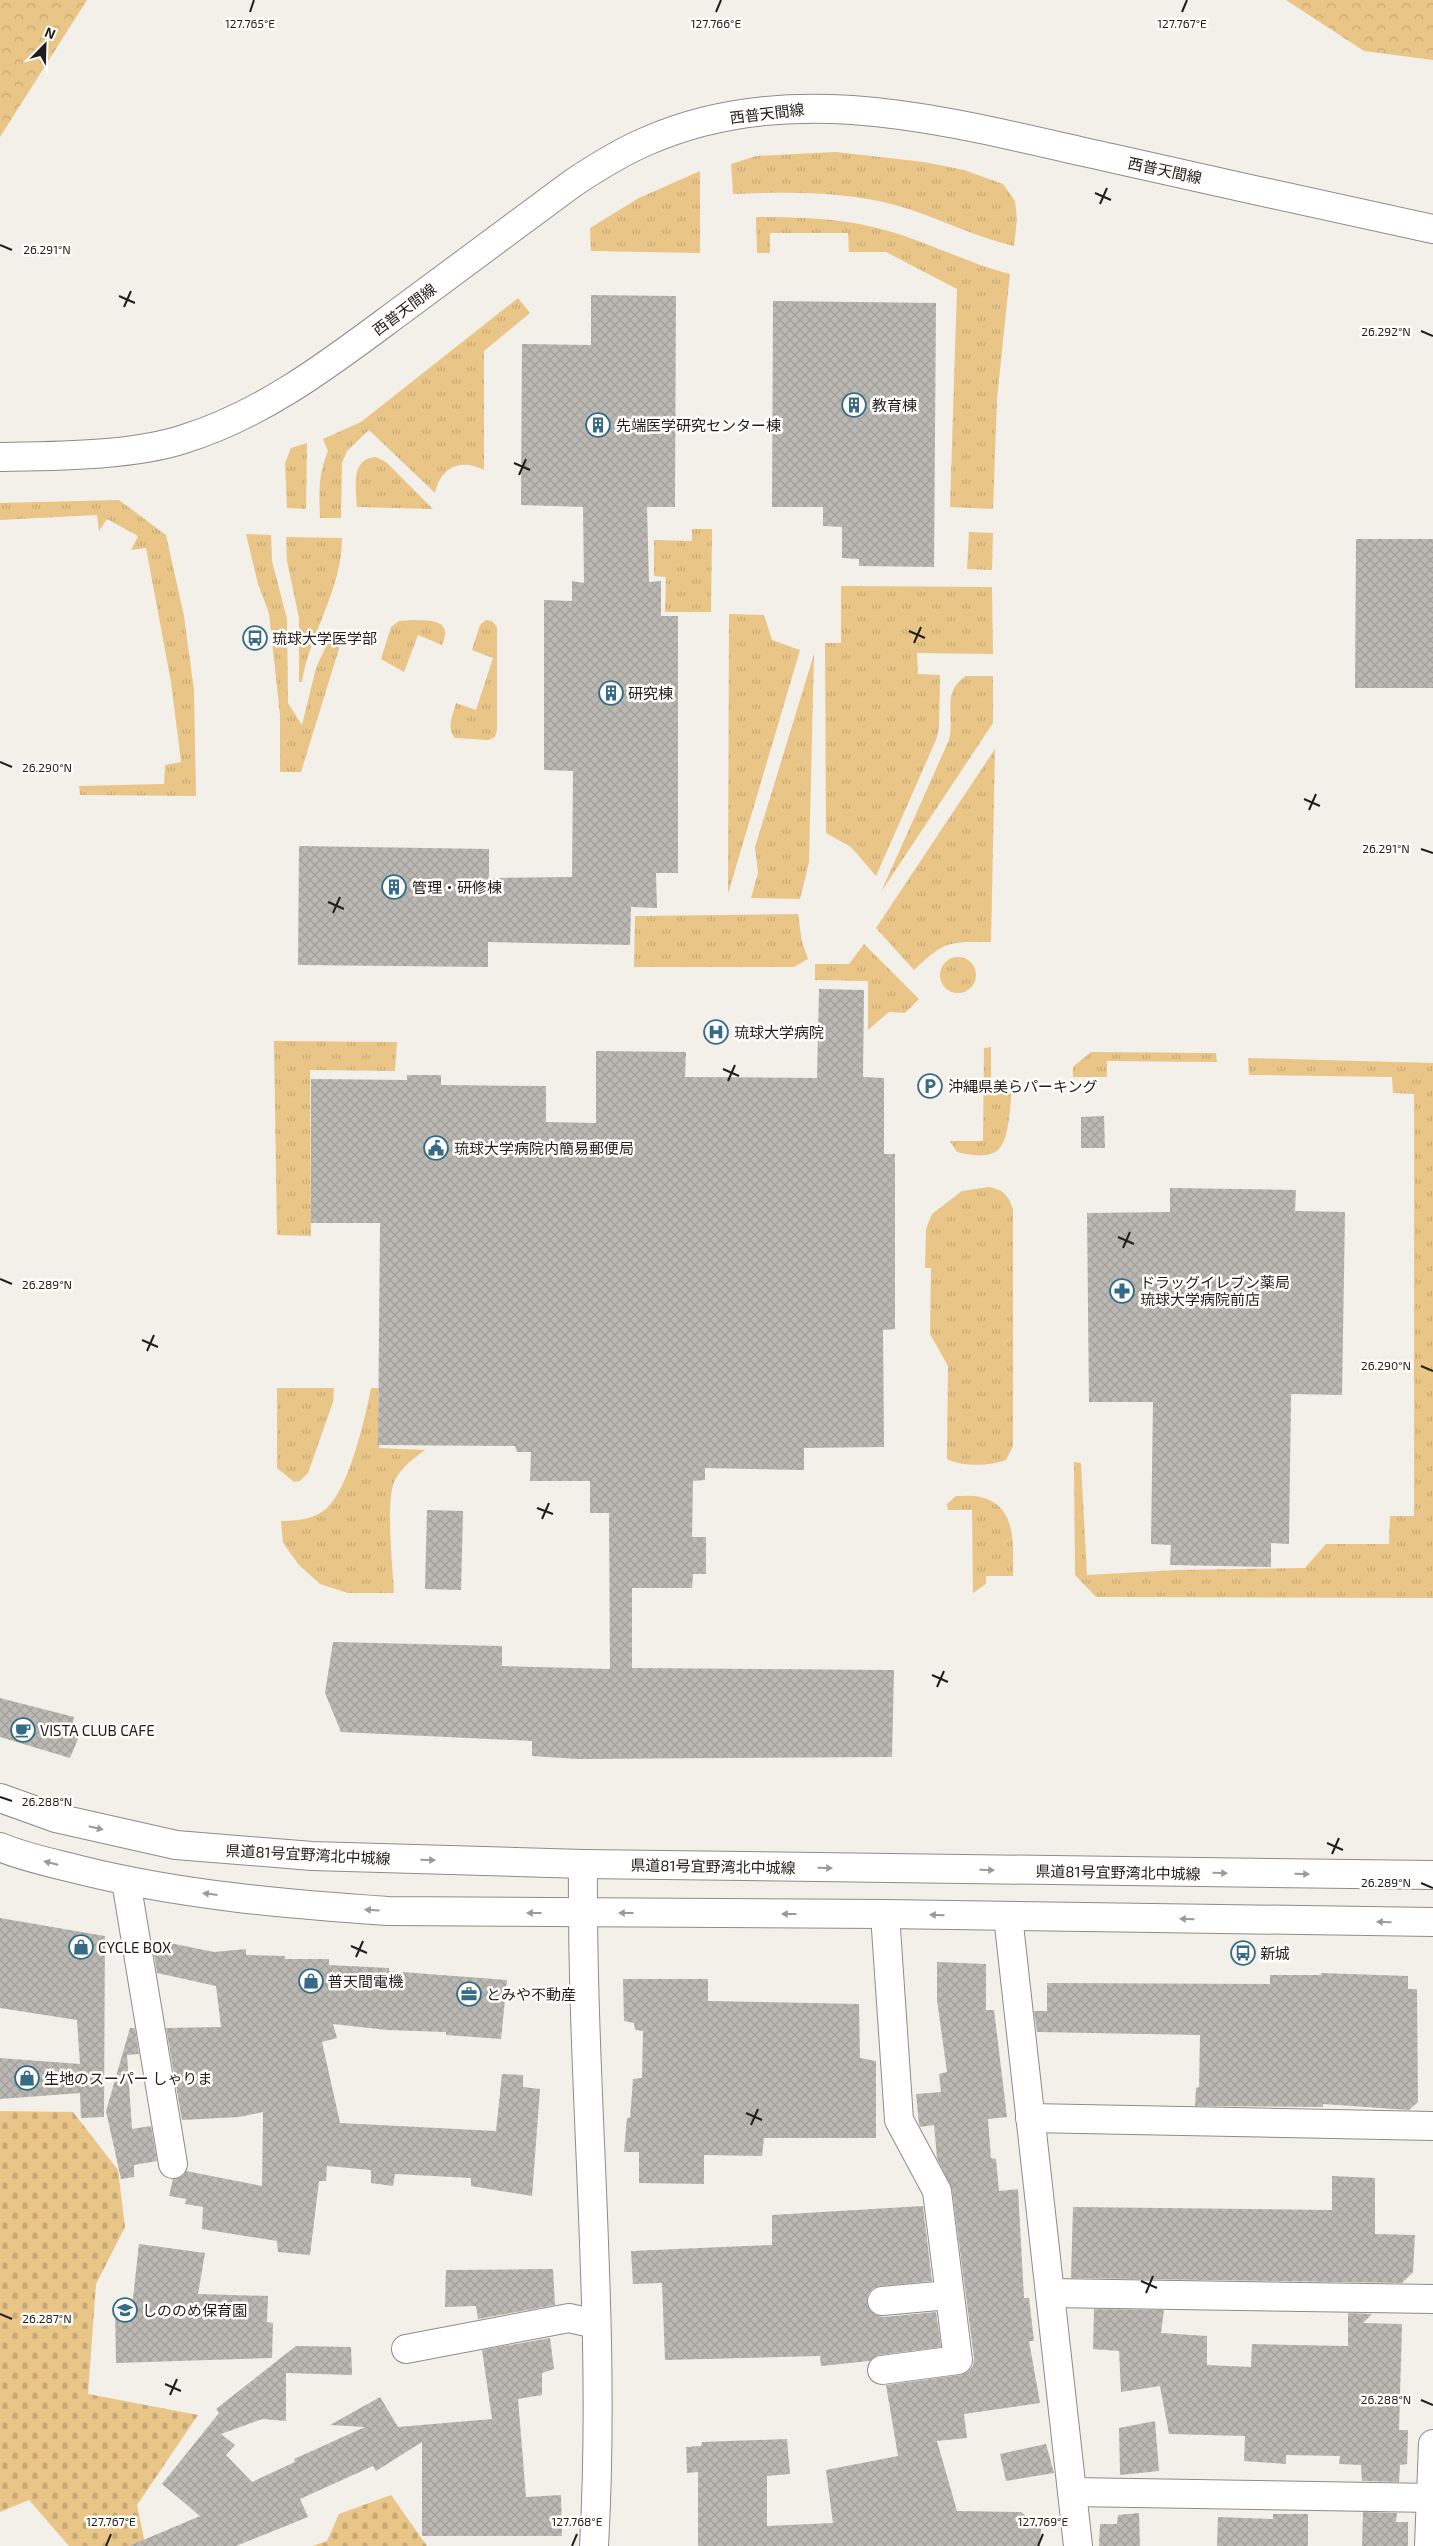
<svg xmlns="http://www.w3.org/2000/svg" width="1433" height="2546" font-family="'Exo 2','Noto Sans JP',sans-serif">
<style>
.grass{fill:url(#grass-tufts)}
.forest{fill:url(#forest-crowns)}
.cemetery{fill:url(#cemetery-stones)}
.building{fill:url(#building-cross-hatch)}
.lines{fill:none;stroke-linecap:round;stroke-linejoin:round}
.minor-casing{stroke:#8f8c87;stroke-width:30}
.major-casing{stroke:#8f8c87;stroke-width:30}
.minor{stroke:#fff;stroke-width:28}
.major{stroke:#fff;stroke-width:28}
.oneway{fill:#9a9a99}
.ticks{fill:none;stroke:#1f1e1c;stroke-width:2}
.labels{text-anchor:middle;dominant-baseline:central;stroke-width:5;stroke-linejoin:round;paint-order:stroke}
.street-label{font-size:15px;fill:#1f1e1c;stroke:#fffefb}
.poi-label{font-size:15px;fill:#1f1e1c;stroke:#fffefb;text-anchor:start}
.ticks-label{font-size:12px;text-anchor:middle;fill:#1f1e1c;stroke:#fffefb;stroke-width:5;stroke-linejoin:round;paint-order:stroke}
</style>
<defs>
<pattern id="grass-tufts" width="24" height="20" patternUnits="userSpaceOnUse" patternTransform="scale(1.25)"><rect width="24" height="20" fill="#e9c588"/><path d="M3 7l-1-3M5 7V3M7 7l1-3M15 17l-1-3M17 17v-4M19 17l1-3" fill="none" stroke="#c7a975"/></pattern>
<pattern id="forest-crowns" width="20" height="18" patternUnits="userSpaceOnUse" patternTransform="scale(1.25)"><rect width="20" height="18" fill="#e9c588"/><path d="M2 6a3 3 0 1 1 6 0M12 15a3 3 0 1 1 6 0" fill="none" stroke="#c7a975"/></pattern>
<pattern id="cemetery-stones" width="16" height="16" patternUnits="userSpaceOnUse" patternTransform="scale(1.25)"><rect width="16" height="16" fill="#e9c588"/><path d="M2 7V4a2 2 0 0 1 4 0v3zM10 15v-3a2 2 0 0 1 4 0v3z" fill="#c7a975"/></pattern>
<pattern id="building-cross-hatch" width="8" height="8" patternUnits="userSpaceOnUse" patternTransform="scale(1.25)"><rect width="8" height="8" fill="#bcb9b4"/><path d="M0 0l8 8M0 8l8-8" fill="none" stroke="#a19f9a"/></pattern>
</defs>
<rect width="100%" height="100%" fill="#f3f0ea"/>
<!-- grass -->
<g class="grass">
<path d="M836,152l88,10 40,8 39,14 12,17 2,18 -3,27c-41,-9 -78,-30 -119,-41 -53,-14 -108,-13 -162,-11l-2,-30 25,-8z"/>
<polygon points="700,171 700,253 591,251 590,228 639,198"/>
<path d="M756,217c39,0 79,1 117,10 48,11 90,35 137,47l-13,125 -4,110 -43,-2 7,-218 -71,-37h-37l-1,-19h-78v20h-13z"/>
<path d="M518,298l12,15 -46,38v119c-24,-12 -43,-3 -49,23l-66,-63 -22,21 -5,12 -1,55h-21c-1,-26 -2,-42 8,-67l-5,-12 38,-17z"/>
<polygon points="307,443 306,509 287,508 285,463 291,448"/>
<path d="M376,457l10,5 47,47 -76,-2c-1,-21 -7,-48 19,-50z"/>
<polygon points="119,500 166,535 184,616 194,690 196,796 80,795 79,786 164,784 165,765 181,762 171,682 146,548 131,550 138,536 107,519 99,531 97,515 0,520 0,503"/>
<polygon points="692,529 712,529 711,612 665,612 666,577 654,576 654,540 692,541"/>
<polygon points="969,532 993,533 992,570 967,569"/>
<polygon points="246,534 271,535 272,561 287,619 288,703 302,725 316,668 332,633 341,642 301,772 280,772 280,715 269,613 258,584"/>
<path d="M286,537l56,1c0,52 -32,94 -40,144h-3v-64l-12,-57z"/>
<polygon points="841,586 992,587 993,654 917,653 918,674 940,675 939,729 936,740 876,876 851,847 826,833 825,643 841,643"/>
<polygon points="729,614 764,615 772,640 800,650 728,894"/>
<path d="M486,620l6,1 5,6v103l-2,7 -6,3 -34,-2c-9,-10 -2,-23 1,-35l20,7 17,-52 -21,-8 8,-25z"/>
<path d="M399,621c20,0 57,-7 43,24l-24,-10 -14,37 -23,-13 10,-32z"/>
<polygon points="814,654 809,862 800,899 751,898 758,873 755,847"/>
<path d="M966,676h27v47l-112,169 68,-152c6,-26 -8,-48 17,-64z"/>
<path d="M995,749l-4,193c-43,0 -45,-2 -77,28l-38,-42z"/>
<polygon points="798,914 802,942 808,959 794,967 634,967 635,916"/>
<polygon points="864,944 919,999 905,1013 889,1012 868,1030 868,981 815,980 815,964 849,964"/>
<circle cx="958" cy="975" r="18"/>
<polygon points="274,1041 397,1042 395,1071 310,1070 311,1236 277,1235"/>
<path d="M991,1047v33h21c-1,16 -2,59 -13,69 -10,10 -30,6 -42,3l-7,-11h33l1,-93z"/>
<polygon points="1091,1052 1216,1053 1217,1062 1107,1061 1107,1077 1073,1077 1073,1067"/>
<polygon points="1248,1058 1433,1063 1433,1598 1096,1597 1075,1575 1074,1462 1081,1463 1087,1575 1178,1570 1305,1568 1326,1544 1389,1544 1390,1516 1414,1516 1414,1094 1393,1093 1392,1077 1249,1075"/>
<path d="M989,1187c15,3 19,8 24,22v237l-7,14c-16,6 -44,7 -59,-1l1,-93 -18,-32 1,-66h-6l1,-39 6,-15 30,-23z"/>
<polygon points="277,1388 334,1388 333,1402 308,1473 300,1481 294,1482 277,1468"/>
<path d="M371,1388h7l1,60 46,2c-12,9 -23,17 -30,30 -10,19 -2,89 -1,113h-46l-28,-9 -21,-19 -16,-22 -2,-22c16,0 35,-2 47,-14 22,-23 37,-88 43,-119z"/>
<path d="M956,1496c8,0 17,-1 24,1 38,8 33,50 33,79h-27v8l-13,9 -1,-83h-24l-1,-6z"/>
</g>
<!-- forest -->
<g class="forest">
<polygon points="0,0 87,0 0,137"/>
<polygon points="1286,0 1433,0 1433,60 1364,51"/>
</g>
<!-- cemetery -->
<g class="cemetery">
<polygon points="0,2111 73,2112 118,2170 125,2227 96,2284 88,2394 198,2415 137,2505 144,2539 149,2546 69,2546 29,2500 0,2512"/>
<polygon points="391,2495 427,2546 312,2546 327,2541 339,2514"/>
</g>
<!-- building -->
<g class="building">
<polygon points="591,295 676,296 675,507 647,507 649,582 661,581 661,616 678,616 678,873 656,873 657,908 631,907 630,945 488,942 488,967 298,965 299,846 489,849 489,878 572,877 573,771 544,770 544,600 572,601 572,581 584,583 583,507 521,505 522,344 591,345"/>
<polygon points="773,301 936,303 934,567 859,566 859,559 842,558 842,527 823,526 823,507 772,507"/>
<polygon points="1356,539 1433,539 1433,688 1355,688"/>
<polygon points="819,989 864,990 863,1077 884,1078 884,1154 895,1154 895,1329 883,1330 884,1447 804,1448 804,1470 705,1468 705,1480 693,1481 692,1537 706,1537 706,1574 693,1574 692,1588 632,1588 632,1668 894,1670 892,1757 578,1759 532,1756 532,1741 341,1732 325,1693 333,1642 502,1646 502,1666 610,1669 609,1513 590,1513 590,1481 530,1481 531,1452 517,1452 515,1446 378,1445 380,1223 311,1223 311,1079 407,1080 407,1075 441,1075 441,1085 546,1086 546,1122 596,1123 596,1051 686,1052 685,1077 817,1078"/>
<polygon points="1104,1116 1105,1148 1081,1148 1081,1117"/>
<polygon points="1170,1188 1296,1190 1295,1211 1345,1212 1342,1395 1291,1394 1289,1544 1271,1543 1271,1567 1170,1565 1171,1545 1151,1544 1153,1402 1089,1402 1087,1213 1170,1212"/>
<polygon points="427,1510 463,1511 461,1590 425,1589"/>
<polygon points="0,1698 74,1717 72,1729 81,1732 70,1758 0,1737"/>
<polygon points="0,1918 105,1936 104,2117 81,2118 80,2093 0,2099 0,2058 80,2064 77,2020 0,2008"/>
<polygon points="155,1940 214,1952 246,1949 246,1955 285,1956 285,1959 329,1959 329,1965 389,1968 389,1971 507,1980 501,2039 446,2035 446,2032 387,2030 333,2024 337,2038 322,2042 340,2123 496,2131 502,2074 523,2075 523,2087 540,2089 532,2196 471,2186 471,2178 395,2174 393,2186 371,2183 371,2170 327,2166 326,2181 319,2181 310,2255 278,2252 277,2241 202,2229 203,2207 185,2204 186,2199 169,2196 173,2179 183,2176 186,2171 262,2186 263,2112 239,2117 182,2120 166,2028 221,2027 216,1986 157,1973 153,1948"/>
<polygon points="937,1962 986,1964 986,2010 994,2010 1007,2117 988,2119 991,2158 996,2159 999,2191 1018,2189 1024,2298 1029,2298 1034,2341 1029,2341 1040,2403 964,2414 967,2438 937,2441 957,2511 1021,2512 1041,2529 1040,2546 698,2546 698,2472 687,2473 686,2447 701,2446 702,2442 787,2439 790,2474 767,2476 767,2526 833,2523 826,2470 898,2456 886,2385 960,2375 968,2372 973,2366 974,2358 952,2189 937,2158 934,2125 920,2127 919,2124 916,2094 941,2092 939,2074 947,2072 937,2000"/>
<polygon points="1321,1973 1408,1976 1408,1989 1417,1989 1418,2102 1409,2110 1323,2104 1323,2107 1195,2106 1196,2088 1199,2087 1200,2035 1037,2032 1034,2011 1047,2011 1047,1983 1270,1984 1270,1975 1321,1975"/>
<polygon points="623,1979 708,1979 708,2001 859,2004 860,2058 876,2061 876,2138 764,2138 762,2156 704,2155 704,2184 639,2183 639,2152 624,2152 627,2118 630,2118 633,2079 642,2078 643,2031 635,2030 634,2023 624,2021"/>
<polygon points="130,2028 135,2028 139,2054 127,2055 132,2129 151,2126 157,2161 134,2165 134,2177 121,2179 106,2111"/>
<polygon points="1332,2176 1375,2178 1375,2234 1415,2235 1413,2272 1402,2283 1071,2278 1073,2207 1332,2210"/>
<polygon points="923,2206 932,2281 880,2286 873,2288 868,2294 867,2303 870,2310 876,2315 883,2317 936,2312 941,2347 880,2355 869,2361 821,2366 820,2356 665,2360 662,2283 633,2284 631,2251 772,2245 772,2215"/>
<polygon points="139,2244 205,2253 198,2294 268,2296 267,2322 273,2323 272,2358 116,2363 115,2308 132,2307"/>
<polygon points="553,2269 555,2305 478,2319 476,2306 445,2307 446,2270"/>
<polygon points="1094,2309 1164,2310 1161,2333 1207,2336 1207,2365 1251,2367 1252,2344 1348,2346 1348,2313 1372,2314 1363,2323 1402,2324 1399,2430 1408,2430 1407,2464 1400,2465 1399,2482 1362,2481 1361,2465 1339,2464 1340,2456 1286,2455 1286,2464 1244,2461 1245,2436 1169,2434 1160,2386 1121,2392 1119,2351 1093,2349"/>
<polygon points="550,2338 554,2369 542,2373 542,2395 518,2399 526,2497 561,2495 562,2536 422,2536 422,2442 376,2471 373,2466 300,2499 308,2517 236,2546 129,2546 200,2516 162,2484 219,2413 216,2409 296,2346 351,2347 352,2375 286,2373 286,2421 262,2419 221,2434 235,2445 226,2455 252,2482 295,2462 294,2459 365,2427 330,2425 380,2397 398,2427 492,2419 482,2350"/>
<polygon points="1155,2421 1159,2471 1120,2475 1119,2428"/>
<polygon points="1046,2444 1054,2473 1006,2481 1000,2454"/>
<polygon points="1363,2512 1397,2513 1396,2522 1408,2522 1408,2546 1362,2546"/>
<polygon points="1139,2513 1140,2546 1099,2546 1100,2524 1117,2524 1118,2515"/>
<polygon points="1273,2514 1308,2514 1308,2546 1217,2546 1218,2517 1273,2519"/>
</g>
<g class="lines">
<!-- minor casing -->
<g class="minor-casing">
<g id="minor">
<path d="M0,457c54,-1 133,-1 184,-18 83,-26 150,-79 219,-130 57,-42 114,-84 170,-126 24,-16 48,-31 74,-42 149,-66 313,-16 464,17 107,24 215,48 322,71"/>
<path d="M583,1864c-2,227 24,455 11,682"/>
<polyline points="126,1881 173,2164"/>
<polyline points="1008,1916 1078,2546"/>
<polyline points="1030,2118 1433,2126"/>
<polyline points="1050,2293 1433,2299"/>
<polyline points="882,2301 949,2295"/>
<polyline points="406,2349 569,2318 596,2324"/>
<polyline points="882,2370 958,2360 937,2191 899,2120 885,1914"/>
<polyline points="1072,2492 1433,2498"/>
<polyline points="1429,2546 1433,2444"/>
</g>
</g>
<!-- major casing -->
<g class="major-casing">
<g id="major">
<polyline points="0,1798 56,1818 176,1845 312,1856 583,1864 1433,1875"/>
<path d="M0,1847c26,11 53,16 80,23 101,25 205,34 308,41l497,3 548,8"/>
</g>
</g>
<!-- minor -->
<use href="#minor" class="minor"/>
<!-- major -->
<use href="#major" class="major"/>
</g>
<!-- one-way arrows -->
<defs><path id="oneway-solid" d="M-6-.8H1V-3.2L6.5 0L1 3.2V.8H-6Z" transform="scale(1.25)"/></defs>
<g class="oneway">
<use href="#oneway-solid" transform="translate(96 1828) rotate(13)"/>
<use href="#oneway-solid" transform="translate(428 1860) rotate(1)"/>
<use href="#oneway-solid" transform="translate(51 1863) rotate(-166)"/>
<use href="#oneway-solid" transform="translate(825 1868) rotate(1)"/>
<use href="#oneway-solid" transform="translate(987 1870) rotate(1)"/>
<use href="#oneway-solid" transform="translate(1220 1873) rotate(1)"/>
<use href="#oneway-solid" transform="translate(1302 1874) rotate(1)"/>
<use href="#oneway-solid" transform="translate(210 1894) rotate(-173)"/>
<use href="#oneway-solid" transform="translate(372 1910) rotate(-176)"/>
<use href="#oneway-solid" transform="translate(534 1913) rotate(180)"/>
<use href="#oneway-solid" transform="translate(626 1913) rotate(-180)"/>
<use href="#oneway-solid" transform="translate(789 1914) rotate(-180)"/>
<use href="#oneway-solid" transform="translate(937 1915) rotate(-179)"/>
<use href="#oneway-solid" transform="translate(1187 1919) rotate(-179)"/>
<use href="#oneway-solid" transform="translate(1384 1922) rotate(-179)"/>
</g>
<!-- ticks -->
<path class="ticks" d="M250,12l4,-12M716,12l5,-12M1182,12l5,-12M1095,193l16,7M1100,204l7,-16M0,245l12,5M119,296l16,7M124,307l7,-16M1421,331l12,5M514,463l16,7M519,475l7,-16M909,631l16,7M914,643l7,-16M0,762l12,5M1304,799l16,7M1309,810l7,-16M1421,849l12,4M328,902l16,7M333,913l7,-16M723,1069l16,7M728,1081l7,-16M1118,1237l16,7M1123,1248l7,-16M0,1279l12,5M142,1340l16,7M147,1351l7,-16M1421,1366l12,5M537,1508l16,6M542,1519l7,-16M932,1675l16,7M937,1687l7,-16M0,1797l12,4M1327,1843l16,7M1332,1854l7,-16M1421,1883l12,5M351,1946l16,7M356,1957l7,-16M746,2113l16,7M751,2125l7,-16M1141,2281l16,7M1146,2293l7,-17M0,2314l12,5M165,2384l16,7M170,2395l7,-16M1421,2400l12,5M106,2546l5,-12M572,2546l5,-12M1038,2546l5,-12"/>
<!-- icons -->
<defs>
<g id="building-ring" transform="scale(1.25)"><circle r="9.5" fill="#fffefb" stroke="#356b86" stroke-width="1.5"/><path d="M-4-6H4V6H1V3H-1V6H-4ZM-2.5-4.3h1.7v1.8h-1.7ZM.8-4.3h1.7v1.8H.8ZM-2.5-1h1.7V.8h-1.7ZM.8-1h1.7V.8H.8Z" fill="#356b86"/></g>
<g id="bus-ring" transform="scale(1.25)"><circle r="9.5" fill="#fffefb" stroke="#356b86" stroke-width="1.5"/><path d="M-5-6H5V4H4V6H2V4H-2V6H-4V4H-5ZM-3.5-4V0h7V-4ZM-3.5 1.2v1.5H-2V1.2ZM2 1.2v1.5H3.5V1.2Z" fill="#356b86"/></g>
<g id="hospital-ring" transform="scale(1.25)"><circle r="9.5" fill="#fffefb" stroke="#356b86" stroke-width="1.5"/><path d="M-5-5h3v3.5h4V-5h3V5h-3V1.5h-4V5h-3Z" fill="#356b86"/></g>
<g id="parking-ring" transform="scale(1.25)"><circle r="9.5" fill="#fffefb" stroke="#356b86" stroke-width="1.5"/><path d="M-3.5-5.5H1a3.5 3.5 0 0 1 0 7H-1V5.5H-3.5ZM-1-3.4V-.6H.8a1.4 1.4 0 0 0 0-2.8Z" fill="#356b86"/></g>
<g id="civic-ring" transform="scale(1.25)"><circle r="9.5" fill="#fffefb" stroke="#356b86" stroke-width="1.5"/><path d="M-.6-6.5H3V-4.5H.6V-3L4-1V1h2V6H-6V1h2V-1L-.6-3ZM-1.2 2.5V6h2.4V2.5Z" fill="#356b86"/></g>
<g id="pharmacy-ring" transform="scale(1.25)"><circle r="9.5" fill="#fffefb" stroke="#356b86" stroke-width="1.5"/><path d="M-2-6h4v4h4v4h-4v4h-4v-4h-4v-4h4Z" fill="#356b86"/></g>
<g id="cafe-ring" transform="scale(1.25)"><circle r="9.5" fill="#fffefb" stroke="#356b86" stroke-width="1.5"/><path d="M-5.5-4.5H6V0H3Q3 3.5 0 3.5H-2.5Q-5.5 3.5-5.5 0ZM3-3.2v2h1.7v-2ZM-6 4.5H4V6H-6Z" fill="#356b86"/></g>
<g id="shop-ring" transform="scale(1.25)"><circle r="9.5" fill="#fffefb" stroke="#356b86" stroke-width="1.5"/><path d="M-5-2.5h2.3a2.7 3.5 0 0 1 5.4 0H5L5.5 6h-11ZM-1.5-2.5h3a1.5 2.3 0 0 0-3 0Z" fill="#356b86"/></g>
<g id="office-ring" transform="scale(1.25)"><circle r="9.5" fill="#fffefb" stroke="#356b86" stroke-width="1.5"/><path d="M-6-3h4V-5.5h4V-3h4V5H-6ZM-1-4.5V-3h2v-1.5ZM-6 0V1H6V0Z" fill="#356b86"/></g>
<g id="school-ring" transform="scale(1.25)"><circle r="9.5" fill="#fffefb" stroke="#356b86" stroke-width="1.5"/><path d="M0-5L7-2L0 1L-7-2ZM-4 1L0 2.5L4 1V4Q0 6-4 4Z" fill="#356b86"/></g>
</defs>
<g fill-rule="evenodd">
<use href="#building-ring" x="854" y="405"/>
<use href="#building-ring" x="598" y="425"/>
<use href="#bus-ring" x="255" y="638"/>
<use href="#building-ring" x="611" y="693"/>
<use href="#building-ring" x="394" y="887"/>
<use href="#hospital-ring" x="716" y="1032"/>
<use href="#parking-ring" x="930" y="1086"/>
<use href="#civic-ring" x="436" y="1148"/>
<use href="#pharmacy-ring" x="1122" y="1291"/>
<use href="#cafe-ring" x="23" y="1730"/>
<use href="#shop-ring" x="81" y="1947"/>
<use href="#bus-ring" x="1243" y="1953"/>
<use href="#shop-ring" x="311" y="1981"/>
<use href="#office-ring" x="469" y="1994"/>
<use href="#shop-ring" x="27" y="2078"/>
<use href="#school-ring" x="125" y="2310"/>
</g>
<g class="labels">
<!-- street labels -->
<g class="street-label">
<text transform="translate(767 113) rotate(-7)">西普天間線</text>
<text transform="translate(1165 170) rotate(12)">西普天間線</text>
<text transform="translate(404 309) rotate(-37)">西普天間線</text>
<text transform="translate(308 1854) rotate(3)">県道81号宜野湾北中城線</text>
<text transform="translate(713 1866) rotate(1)">県道81号宜野湾北中城線</text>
<text transform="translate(1118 1872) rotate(1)">県道81号宜野湾北中城線</text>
</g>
<!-- poi labels -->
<g class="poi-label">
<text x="872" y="405">教育棟</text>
<text x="616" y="425">先端医学研究センター棟</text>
<text x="272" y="638">琉球大学医学部</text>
<text x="628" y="693">研究棟</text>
<text x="412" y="887">管理・研修棟</text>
<text x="734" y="1032">琉球大学病院</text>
<text x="948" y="1086">沖縄県美らパーキング</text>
<text x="454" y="1148">琉球大学病院内簡易郵便局</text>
<text x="1140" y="1282">ドラッグイレブン薬局<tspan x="1140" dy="17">琉球大学病院前店</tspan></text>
<text x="40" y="1730">VISTA CLUB CAFE</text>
<text x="98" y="1947">CYCLE BOX</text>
<text x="1260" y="1953">新城</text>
<text x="328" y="1981">普天間電機</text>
<text x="486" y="1994">とみや不動産</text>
<text x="44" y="2078">生地のスーパー しゃりま</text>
<text x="142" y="2310">しののめ保育園</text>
</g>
</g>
<g class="ticks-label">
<text x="250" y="28">127.765°E</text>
<text x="716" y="28">127.766°E</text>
<text x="1182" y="28">127.767°E</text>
<text x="47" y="254">26.291°N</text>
<text x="1386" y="336">26.292°N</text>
<text x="47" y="772">26.290°N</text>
<text x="1386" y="853">26.291°N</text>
<text x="47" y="1289">26.289°N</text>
<text x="1386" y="1370">26.290°N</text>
<text x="47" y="1806">26.288°N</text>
<text x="1386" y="1887">26.289°N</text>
<text x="47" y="2323">26.287°N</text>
<text x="1386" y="2404">26.288°N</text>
<text x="111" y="2526">127.767°E</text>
<text x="577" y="2526">127.768°E</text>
<text x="1043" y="2526">127.769°E</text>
</g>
<!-- north arrow -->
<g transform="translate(45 45) rotate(23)" stroke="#fffefb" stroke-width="4" paint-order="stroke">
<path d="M0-4L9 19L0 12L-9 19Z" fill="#1f1e1c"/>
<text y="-8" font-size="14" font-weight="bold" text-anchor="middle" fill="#1f1e1c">N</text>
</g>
</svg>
